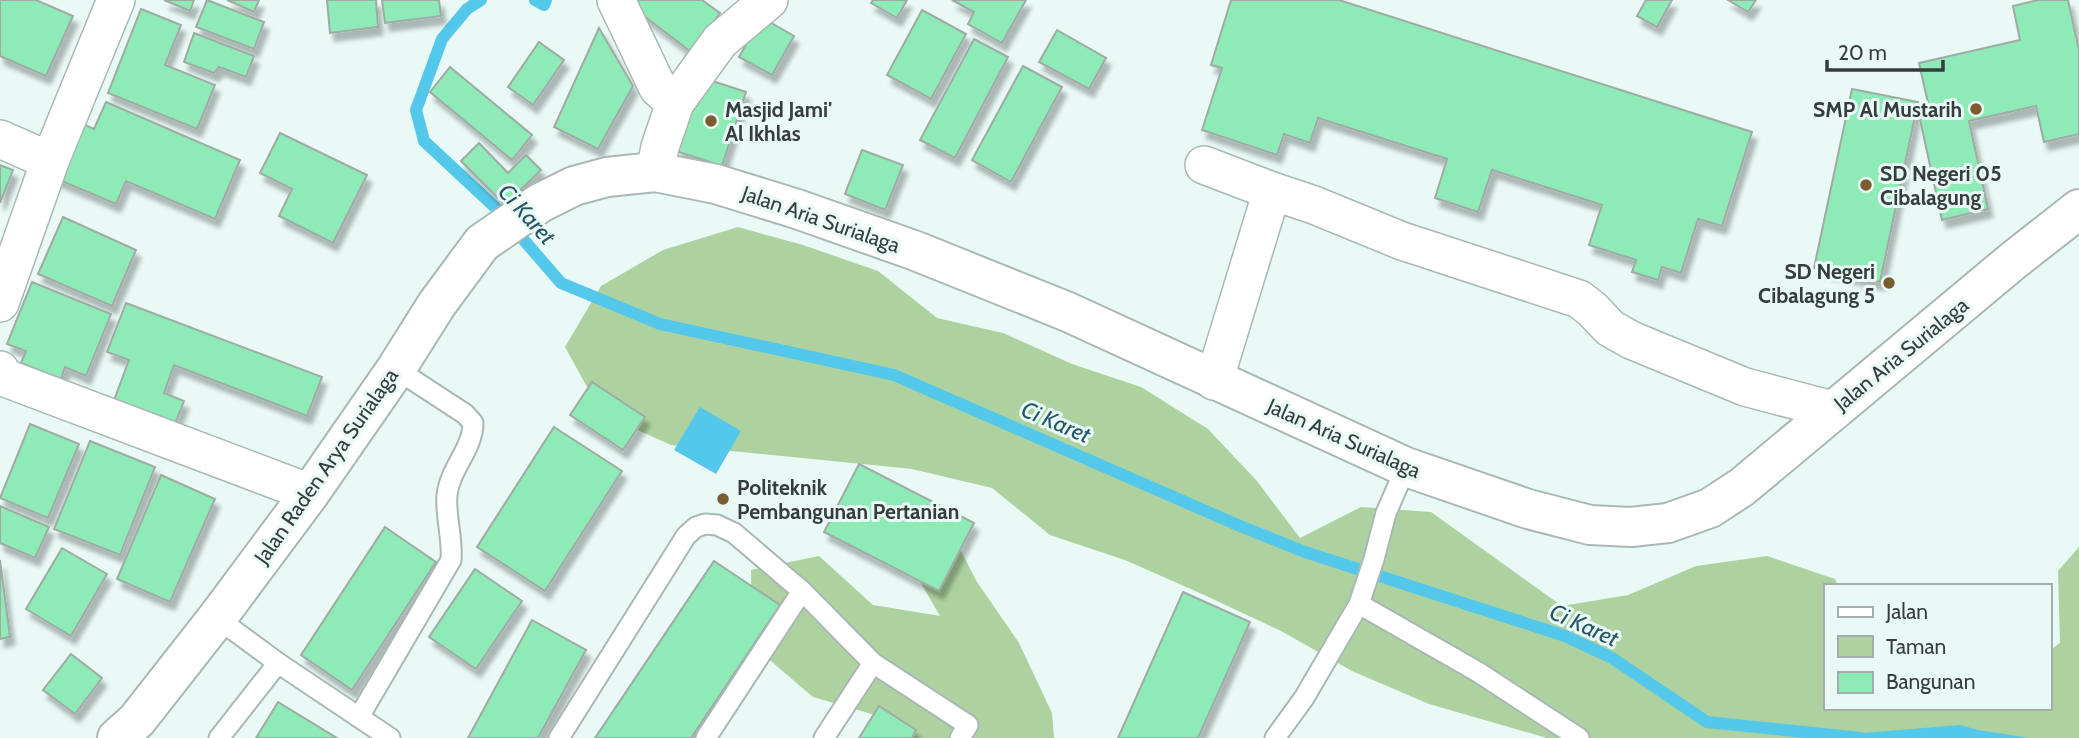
<svg xmlns="http://www.w3.org/2000/svg" width="2079" height="738" font-family="Cabin,sans-serif">
<style>
.green{fill:#aed29f}
.water{fill:#53c8eb}
.lines{fill:none;stroke-linecap:round;stroke-linejoin:round}
.stream{stroke:#53c8eb;stroke-width:12}
.building{fill:#8eeab6;stroke:#9faba4;stroke-width:2;filter:url(#shadow)}
.service-casing{stroke:#a9b8b4;stroke-width:23}
.minor-casing{stroke:#a9b8b4;stroke-width:40}
.primary-casing{stroke:#a9b8b4;stroke-width:42}
.service{stroke:#fff;stroke-width:19}
.minor{stroke:#fff;stroke-width:37}
.primary{stroke:#fff;stroke-width:38}
.poi-dot{fill:#7b5c31;stroke:#e9f9f5;stroke-width:2.5}
.labels{text-anchor:middle;dominant-baseline:central;stroke-width:6;stroke-linejoin:round;paint-order:stroke}
.poi-label{font-size:21px;font-weight:bold;fill:#373d3c;stroke:#e9f9f5;text-anchor:start}
.street-label{font-size:21px;fill:#373d3c;stroke:#e9f9f5}
.water-label{font-size:23px;font-style:italic;fill:#265666;stroke:#e9f9f5}
</style>
<defs>
<filter id="shadow"><feDropShadow dx="4.5" dy="8" stdDeviation="2" flood-color="#0004"/></filter>
</defs>
<rect width="100%" height="100%" fill="#e9f9f5"/>
<!-- green -->
<g class="green">
<polygon points="738,227 803,245 878,271 937,318 1003,333 1072,364 1141,387 1208,429 1257,481 1300,538 1361,507 1431,512 1562,606 1628,595 1696,566 1767,556 1835,579 1838,586 1825,586 1825,708 2049,708 2049,651 2060,643 2058,571 2079,547 2079,738 1547,738 1429,704 1352,671 1281,631 1202,594 1125,560 1050,535 992,488 912,469 671,445 602,414 565,347 601,286 663,250"/>
<polygon points="943,516 977,582 1019,643 1052,713 1054,738 910,738 892,720 813,697 752,645 751,570 819,556 873,605 940,616 893,535"/>
</g>
<!-- water -->
<g class="water">
<polygon points="700,407 741,431 716,474 674,450"/>
<polygon points="1960,725 1978,730 2030,738 1836,738 1826,736"/>
</g>
<g class="lines">
<!-- stream -->
<g class="stream">
<polyline points="481,0 467,9 442,39 416,110 424,141 497,209 561,283 660,324 894,375 1240,526 1305,552 1565,636 1612,658 1707,722 1861,738"/>
<polyline points="535,0 544,5 546,0"/>
</g>
</g>
<!-- building -->
<g class="building">
<polygon points="0,0 36,0 73,16 46,76 0,56"/>
<polygon points="164,0 194,0 190,11"/>
<polygon points="207,0 264,22 254,49 196,27"/>
<polygon points="227,0 259,0 254,12"/>
<polygon points="327,0 376,0 378,27 330,33"/>
<polygon points="382,0 439,0 441,16 385,23"/>
<polygon points="630,0 702,0 720,13 691,52 627,3"/>
<polygon points="873,0 907,0 897,18 871,3"/>
<polygon points="952,0 1026,0 1002,43 968,24 974,12"/>
<polygon points="1231,0 1339,0 1752,132 1722,226 1698,219 1681,273 1662,267 1658,280 1632,272 1636,260 1589,245 1602,205 1492,170 1478,212 1435,198 1447,159 1318,118 1310,143 1284,134 1277,155 1202,130 1222,68 1211,65"/>
<polygon points="1646,0 1672,0 1657,27 1637,16"/>
<polygon points="1728,0 1756,0 1748,12"/>
<polygon points="2038,0 2068,0 2079,50 2079,134 2044,142 2036,106 1969,121 1988,209 1942,220 1919,115 1930,112 1919,63 2020,40 2013,6"/>
<polygon points="141,9 181,25 165,65 215,85 197,129 108,93"/>
<polygon points="922,10 966,34 931,99 887,75"/>
<polygon points="761,17 794,36 772,75 739,57"/>
<polygon points="599,28 633,86 598,149 554,127"/>
<polygon points="1057,30 1106,58 1089,89 1039,62"/>
<polygon points="194,33 254,56 246,77 219,67 214,73 184,62"/>
<polygon points="974,39 1008,57 955,158 920,140"/>
<polygon points="539,42 564,60 533,105 508,87"/>
<polygon points="1023,66 1062,87 1011,182 972,160"/>
<polygon points="450,67 532,135 512,160 430,92"/>
<polygon points="700,77 746,92 722,166 676,151"/>
<polygon points="1852,89 1918,102 1880,282 1814,268"/>
<polygon points="106,102 240,160 215,219 126,181 116,204 52,177 76,121 94,129"/>
<polygon points="280,133 367,175 333,243 279,216 292,189 260,173"/>
<polygon points="479,143 508,173 526,155 541,170 505,205 461,161"/>
<polygon points="862,150 903,165 885,210 845,194"/>
<polygon points="0,165 13,170 0,203"/>
<polygon points="63,217 136,250 112,306 38,274"/>
<polygon points="32,282 111,314 86,376 65,367 61,379 21,363 26,351 7,344"/>
<polygon points="126,303 322,377 307,416 174,365 164,393 184,401 171,434 110,411 129,360 107,352"/>
<polygon points="592,382 645,417 623,450 570,415"/>
<polygon points="30,424 79,444 48,518 0,498"/>
<polygon points="554,427 622,471 545,591 477,547"/>
<polygon points="90,441 155,467 120,555 54,529"/>
<polygon points="859,464 974,523 939,591 824,532"/>
<polygon points="161,475 215,499 170,602 117,579"/>
<polygon points="0,506 49,527 35,558 0,543"/>
<polygon points="385,527 436,562 352,690 301,655"/>
<polygon points="62,548 107,574 71,636 26,609"/>
<polygon points="0,560 10,637 0,639"/>
<polygon points="714,561 780,605 691,738 595,738"/>
<polygon points="475,569 522,601 476,669 429,637"/>
<polygon points="1183,592 1250,622 1198,738 1118,738"/>
<polygon points="532,620 586,650 538,738 468,738"/>
<polygon points="71,654 102,678 75,714 43,690"/>
<polygon points="278,702 337,738 256,738"/>
<polygon points="879,706 916,730 912,738 859,738"/>
</g>
<g class="lines">
<!-- service casing -->
<g class="service-casing">
<g id="service">
<polyline points="1359,604 1374,559 1386,513 1406,467"/>
<polyline points="217,618 278,663"/>
<path d="M359,717l92,-157c2,-22 -6,-44 -4,-65 3,-27 26,-46 26,-72l-8,-9 -69,-45"/>
<polyline points="219,738 278,663 390,738"/>
<polyline points="559,738 686,536 696,527 705,524 717,525 734,533 802,591 873,663 968,725 960,738"/>
<polyline points="706,738 802,591"/>
<polyline points="824,738 873,663"/>
<polyline points="1275,738 1304,698 1359,604 1478,672 1579,738"/>
</g>
</g>
<!-- minor casing -->
<g class="minor-casing">
<g id="minor">
<polyline points="616,0 658,88 675,103"/>
<polyline points="0,139 50,161"/>
<polyline points="1204,165 1272,191"/>
<polyline points="655,172 660,147 675,103 720,41 769,0"/>
<polyline points="0,303 50,161 116,0"/>
<polyline points="0,370 3,377 310,493"/>
<polyline points="1214,381 1272,191 1314,205 1402,241 1579,299 1592,309 1610,328 1631,340 1745,387 1832,410"/>
</g>
</g>
<!-- primary casing -->
<g class="primary-casing">
<polyline id="primary" points="117,738 137,720 217,618 310,493 396,369 437,304 482,243 540,203 574,186 607,177 655,172 716,184 797,209 916,251 1068,312 1406,467 1528,509 1590,525 1631,527 1668,523 1710,508 1742,487 2014,260 2079,209"/>
</g>
<!-- service -->
<use href="#service" class="service"/>
<!-- minor -->
<use href="#minor" class="minor"/>
<!-- primary -->
<use href="#primary" class="primary"/>
</g>
<!-- markers -->
<g class="poi-dot">
<circle cx="1976" cy="109" r="7"/>
<circle cx="711" cy="121" r="7"/>
<circle cx="1866" cy="185" r="7"/>
<circle cx="1889" cy="283" r="7"/>
<circle cx="723" cy="499" r="7"/>
</g>
<g class="labels">
<!-- poi labels -->
<g class="poi-label">
<text x="725" y="109">Masjid Jami'<tspan x="725" dy="24">Al Ikhlas</tspan></text>
<text x="1962" y="109" text-anchor="end">SMP Al Mustarih</text>
<text x="1880" y="173">SD Negeri 05<tspan x="1880" dy="24">Cibalagung</tspan></text>
<text x="1875" y="271" text-anchor="end">SD Negeri<tspan x="1875" dy="24">Cibalagung 5</tspan></text>
<text x="737" y="487">Politeknik<tspan x="737" dy="24">Pembangunan Pertanian</tspan></text>
</g>
<!-- street labels -->
<g class="street-label">
<text transform="translate(821 219) rotate(19)">Jalan Aria Surialaga</text>
<text transform="translate(1901 354) rotate(-39)">Jalan Aria Surialaga</text>
<text transform="translate(1344 438) rotate(24)">Jalan Aria Surialaga</text>
<text transform="translate(326 466) rotate(-55)">Jalan Raden Arya Surialaga</text>
</g>
<!-- water labels -->
<g class="water-label">
<text transform="translate(527 214) rotate(48)">Ci Karet</text>
<text transform="translate(1056 422) rotate(23)">Ci Karet</text>
<text transform="translate(1584 625) rotate(24)">Ci Karet</text>
</g>
</g>
<!-- legend -->
<rect x="1824" y="584" width="228" height="126" fill="#e9f9f5" stroke="#a2aeab" stroke-width="2"/>
<rect x="1838" y="607" width="35" height="10" fill="#ffffff" stroke="#a2aeab" stroke-width="2"/>
<text x="1886" y="619" font-size="21" fill="#373d3c">Jalan</text>
<rect x="1838" y="636" width="35" height="21" fill="#aed29f" stroke="#a2aeab" stroke-width="2"/>
<text x="1886" y="654" font-size="21" fill="#373d3c">Taman</text>
<rect x="1838" y="672" width="35" height="21" fill="#8eeab6" stroke="#a2aeab" stroke-width="2"/>
<text x="1886" y="689" font-size="21" fill="#373d3c">Bangunan</text>
<!-- scale -->
<path d="M1827 60v10h116v-10" fill="none" stroke="#373d3c" stroke-width="3.5"/>
<text x="1838" y="60" font-size="21" fill="#373d3c" stroke="#e9f9f5" stroke-width="5" paint-order="stroke">20 m</text>
</svg>
